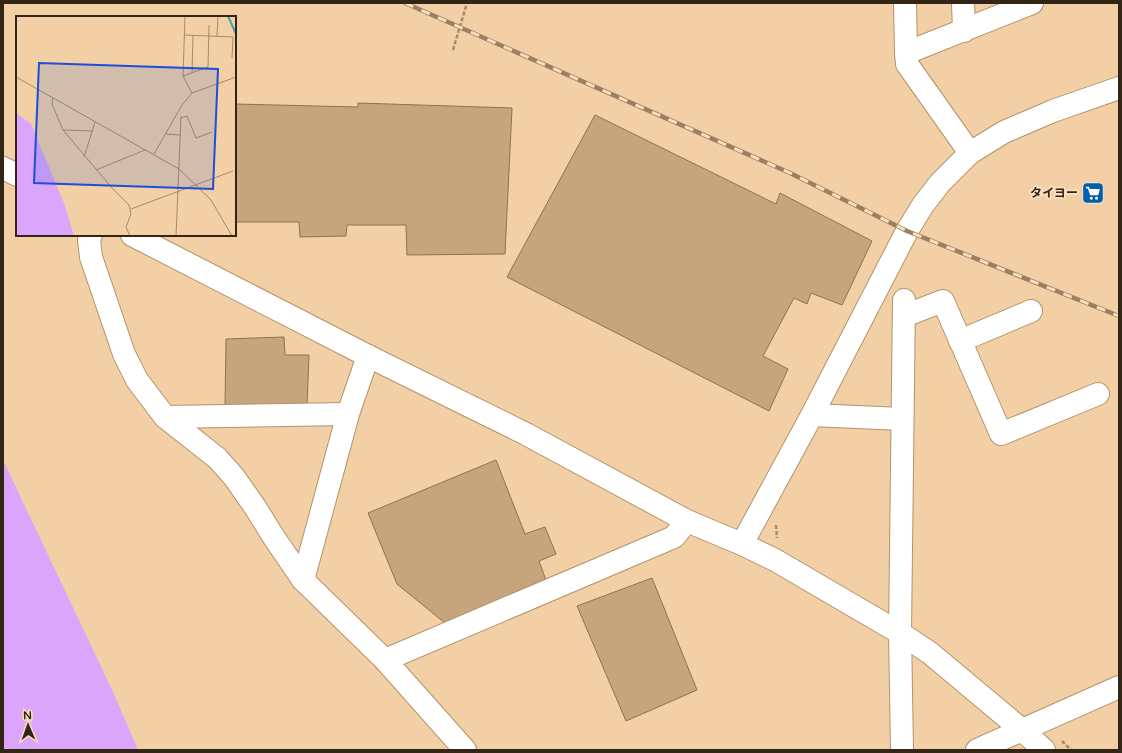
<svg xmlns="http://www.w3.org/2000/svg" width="1122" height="753" font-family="'Varela Round','Noto Sans JP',sans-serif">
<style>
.green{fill:#daa5fb}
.building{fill:#c6a47c;stroke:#92724b}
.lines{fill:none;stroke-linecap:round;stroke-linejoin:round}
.minor-casing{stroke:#b4936a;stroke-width:24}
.path{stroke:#a58b6b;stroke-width:2.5;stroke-dasharray:4 2;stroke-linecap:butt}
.minor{stroke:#fff;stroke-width:22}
.rail-casing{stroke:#998062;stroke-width:4.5}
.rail{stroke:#faddbc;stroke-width:3;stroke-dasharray:9;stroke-linecap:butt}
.labels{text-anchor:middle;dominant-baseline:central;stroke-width:4;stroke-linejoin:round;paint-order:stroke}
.poi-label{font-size:12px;font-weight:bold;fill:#322515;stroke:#faddbc;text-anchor:end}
.inset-river{fill:none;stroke:#3ba6a2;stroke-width:2}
.inset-road{fill:none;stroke:#a58b6b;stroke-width:1}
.view{fill:#1d4ed8;fill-opacity:0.15;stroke:#1d4ed8;stroke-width:2}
.inset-edge{fill:none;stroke:#322515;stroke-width:2}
</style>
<rect width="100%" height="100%" fill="#f2cfa5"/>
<!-- green -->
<polygon class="green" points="3,460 114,694 138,750 3,750"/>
<!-- building -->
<g class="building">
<polygon points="358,103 512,108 505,254 407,255 406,225 347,225 346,236 300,237 299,222 235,222 235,104 358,107"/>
<polygon points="595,115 776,204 780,193 872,241 842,305 811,293 807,304 794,298 763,356 788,369 769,411 507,277"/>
<polygon points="284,337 285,355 309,355 307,406 225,406 226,339"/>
<polygon points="496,460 525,534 545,527 556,554 539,561 547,583 445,623 397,584 368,513"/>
<polygon points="652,578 697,690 626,721 577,606"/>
</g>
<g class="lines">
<!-- minor casing -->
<g class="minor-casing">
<g id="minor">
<polyline points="905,3 906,53 907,64 970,153"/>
<polyline points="963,3 964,31"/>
<polyline points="906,53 1032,3"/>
<polyline points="3,168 17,175"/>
<polyline points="91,235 89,240 91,257 124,354 137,380 165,417 217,458 234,477 255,507 273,536 303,580 385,660 465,750"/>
<polyline points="132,235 368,356 526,434 687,521 742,544 775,560 900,633 930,653 1022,730 1044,750"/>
<polyline points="904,316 943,301 1001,434 1098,394"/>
<polyline points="960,341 1031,311"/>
<polyline points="812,415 902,419"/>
<polyline points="165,417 348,414"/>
<polyline points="742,544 812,415 907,231 923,205 940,183 970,153 1004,132 1053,111 1119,88"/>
<polyline points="303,580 348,414 368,356"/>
<polyline points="385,660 674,537 687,521"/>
<polyline points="902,750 900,633 904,300"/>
<polyline points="977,750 1119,687"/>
</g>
</g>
<!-- path -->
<g class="path">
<polyline points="453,50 467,3"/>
<polyline points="776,525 777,538"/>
<polyline points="1062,741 1071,750"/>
</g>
<!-- minor -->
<use href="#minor" class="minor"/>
<!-- rail casing -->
<g class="rail-casing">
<polyline id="rail" points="405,3 790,173 907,231 1119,316"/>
</g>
<!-- rail -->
<use href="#rail" class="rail"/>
</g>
<!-- icons -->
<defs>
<g id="supermarket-square" transform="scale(1.15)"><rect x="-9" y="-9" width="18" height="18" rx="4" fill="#0060ad" stroke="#faddbc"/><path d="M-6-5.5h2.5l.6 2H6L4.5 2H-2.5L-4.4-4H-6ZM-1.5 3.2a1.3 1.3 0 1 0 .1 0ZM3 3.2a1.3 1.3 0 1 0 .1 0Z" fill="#fff"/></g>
</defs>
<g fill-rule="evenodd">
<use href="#supermarket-square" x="1093" y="193"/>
</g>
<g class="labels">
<!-- poi labels -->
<g class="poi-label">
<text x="1078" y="193">タイヨー</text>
</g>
</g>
<!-- overview -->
<g transform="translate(16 16)">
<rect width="220" height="220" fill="#f2cfa5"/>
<path d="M0,97l15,11 34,82 9,30h-58z" fill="#daa5fb"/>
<path class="inset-river" d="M212,0l8,18"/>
<path class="inset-road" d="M169,0l-2,60 9,17M168,19l49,2 -1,21M201,20l1,-20M176,57l1,-38M167,60l25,-9 1,-42M0,61l163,92 32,31 21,36M37,82l-1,6 11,26 49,58 17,17 2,9 -5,13 4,9M165,102l6,-2 9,22 16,-6M47,114l29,1M150,118l14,1M138,138l28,-49 10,-12 44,-16M68,141l11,-35M80,154l49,-20M115,193l102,-38M160,220l5,-120"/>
<path class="view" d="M23,47l179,6 -5,120 -179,-6z"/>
<rect width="220" height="220" class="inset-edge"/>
</g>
<!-- border -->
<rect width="1122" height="753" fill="none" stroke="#322515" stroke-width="8"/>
<!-- north arrow -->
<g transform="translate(28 725) rotate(358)" stroke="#faddbc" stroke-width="3" paint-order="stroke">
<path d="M0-3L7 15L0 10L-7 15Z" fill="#322515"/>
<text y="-6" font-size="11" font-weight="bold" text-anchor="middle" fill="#322515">N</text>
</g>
</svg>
